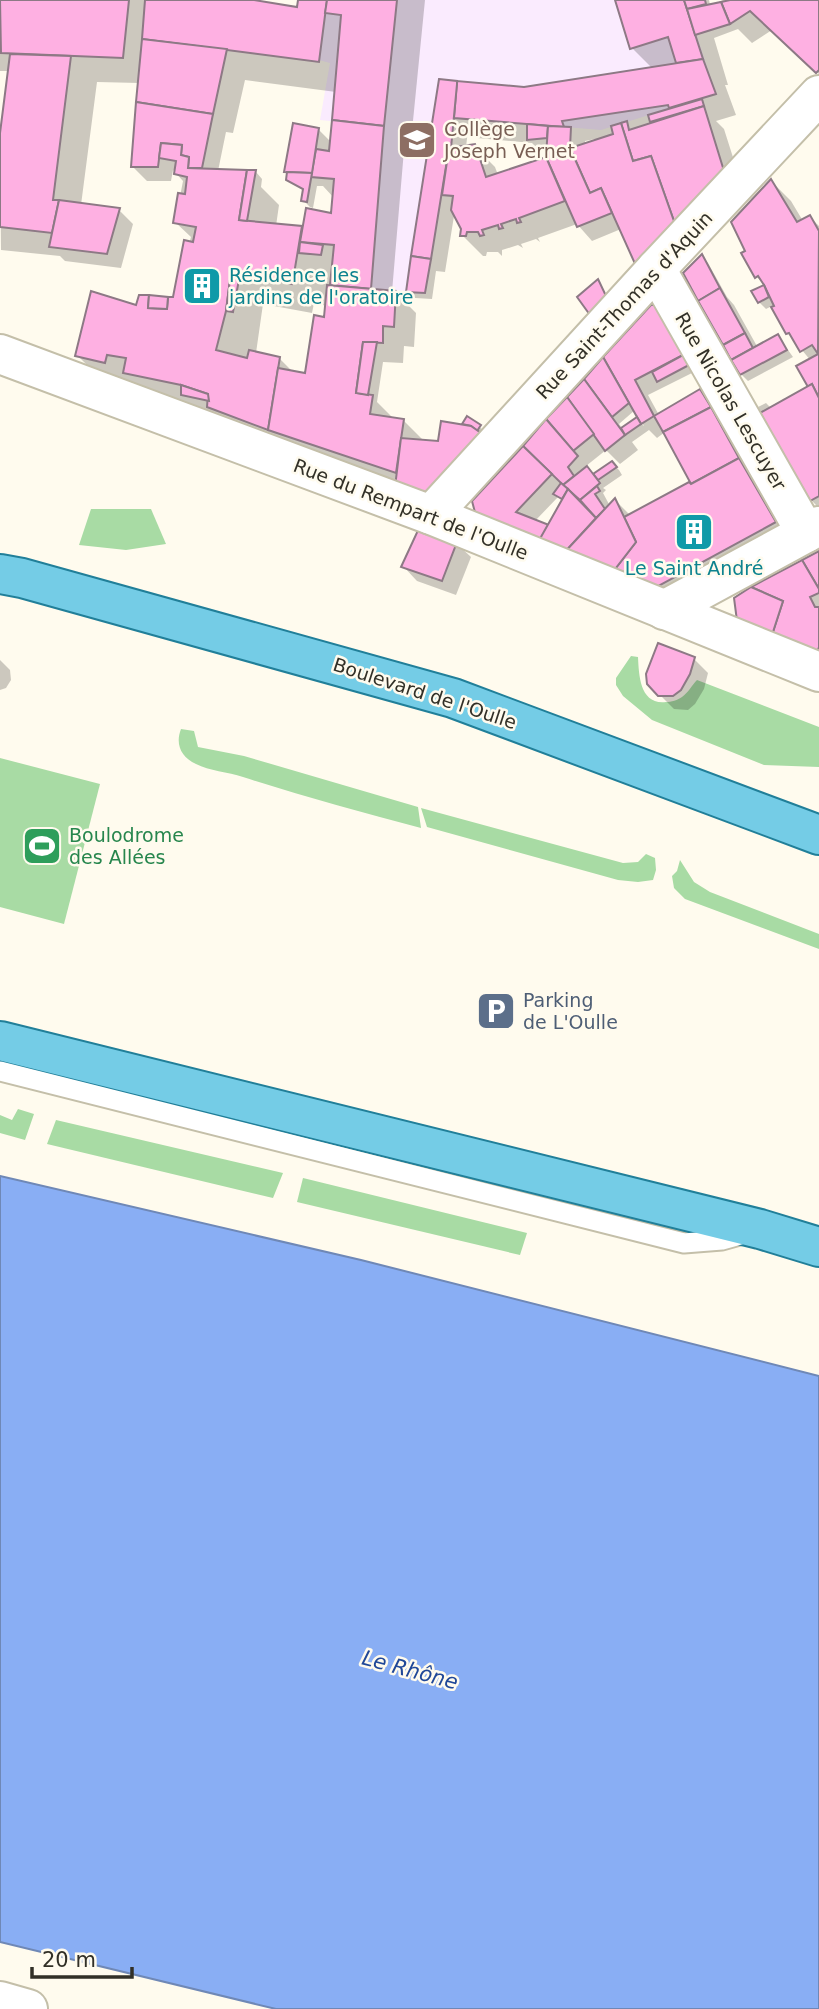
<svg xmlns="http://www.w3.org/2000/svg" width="819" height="2009" font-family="'DejaVu Sans',sans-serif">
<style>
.education{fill:#faebfe}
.green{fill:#a8dba4}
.water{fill:#89aef4;stroke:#6f88b6;stroke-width:2}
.shadow{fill:#0003;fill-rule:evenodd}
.building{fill:#feb0e2;stroke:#8d7985;stroke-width:2}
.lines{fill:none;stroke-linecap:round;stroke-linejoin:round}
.service-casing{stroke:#c4bfa9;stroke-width:23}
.minor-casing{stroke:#c4bfa9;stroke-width:42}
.primary-casing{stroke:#217f99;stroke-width:42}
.service{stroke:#fff;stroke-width:19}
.minor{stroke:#fff;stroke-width:38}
.primary{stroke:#74cce6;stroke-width:38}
.labels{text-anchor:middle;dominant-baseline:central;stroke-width:5;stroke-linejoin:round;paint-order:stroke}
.education-label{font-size:19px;fill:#785e54;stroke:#fffbee;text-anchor:start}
.culture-label{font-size:19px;fill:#0d838f;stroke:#fffbee;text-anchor:start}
.street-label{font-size:19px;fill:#323027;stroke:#fffbee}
.leisure-label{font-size:19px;fill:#27864d;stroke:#fffbee;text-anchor:start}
.service-label{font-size:19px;fill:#4e5e75;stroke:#fffbee;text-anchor:start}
.water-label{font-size:21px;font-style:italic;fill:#204898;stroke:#fffbee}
</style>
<rect width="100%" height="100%" fill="#fffbee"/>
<!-- education -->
<polygon class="education" points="327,0 685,0 716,94 601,130 455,118 425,294 371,289 384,127 320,120 330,63 319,60"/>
<!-- green -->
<g class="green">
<polygon points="91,509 151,509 166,544 126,550 79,545"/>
<path d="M631,656l7,1c1,19 2,48 28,45 5,0 12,-2 16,-5 6,-4 10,-12 15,-17l122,47v40l-55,-2 -112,-45 -29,-24 -7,-11v-7z"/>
<path d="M181,729l13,2 4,16 46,9 174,51 3,21c-60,-16 -119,-32 -178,-51 -15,-5 -34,-6 -47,-13 -15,-7 -21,-20 -15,-35z"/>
<polygon points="0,758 100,784 64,924 0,907"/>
<polygon points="421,808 623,863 638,862 646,854 655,858 656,870 653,880 638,882 618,880 427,827"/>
<polygon points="680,860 694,882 710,892 819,934 819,949 685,899 674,888 672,876 677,871"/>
<polygon points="18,1109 34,1114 25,1140 0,1133 0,1115 12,1120"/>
<polygon points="56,1120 283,1173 273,1198 47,1144"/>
<polygon points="303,1178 527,1233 520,1255 297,1202"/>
</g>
<!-- water -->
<polygon class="water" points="0,1176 361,1260 819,1376 819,2009 276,2009 0,1942"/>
<!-- shadow -->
<g class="shadow">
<path d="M0,0h243l56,9 1,-9h125l-15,151 -6,-1 -12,142h3l21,21 -2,34 -10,-1 -1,17 -20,-1 -6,40 16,16 11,3 21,21 15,1 28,-16 -4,-3 4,-6 19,15 -50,77 -327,-122 -33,-33 60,-48 37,-8 17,-62 -16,-15 8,-41 -10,-11 -2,11h-24l-15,-15 7,-83 -42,-1 -16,123 38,5 14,14 -12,44 -56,-7 -5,-5 -59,-6 -1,-103 10,-76h-10zM245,80l91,12 -4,51 -14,-14 -32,43 3,2 -1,5 16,12 -1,9 7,7 3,1 4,-22h6l11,12 -2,17 -28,13 -28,-2 3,-21 -18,-18 1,-8 -6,-7 -38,-1 8,-39 7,1zM314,303l13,3 -2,13 -19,56 -13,-3 -14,-14 -23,-5 7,-49 49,9z"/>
<path d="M617,0h92l1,5 14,-1 -2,-4h97v74l-47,-44 -20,13 -14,-14 -24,9 14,47h-3l11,30 -20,6 8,8 20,63 -123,37 -29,12 -15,-17 -39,14 2,4 -4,-3 -15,5 2,4 -5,-3 -16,5v6l-4,-4h-11l-1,4h-3l-21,-21 1,-6 -9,-13 -9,56 -9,-1 -4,28 -17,-1 -7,-7 33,-210 83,7 129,-19 -21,-21zM468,130l9,8 55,5 3,3 14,-1 -1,13 -50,17 -3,-8 -21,-21 -8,1zM595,139v3l-10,3v-4z"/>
<polygon points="771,181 791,201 803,221 810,217 819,226 819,508 811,500 758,407 766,403 772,409 810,388 811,361 788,333 772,306 766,309 759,302 753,292 766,286 757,277 743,253 747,251"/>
<polygon points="702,256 708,263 727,297 734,305 758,348 778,336 793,357 748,381 741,374"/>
<path d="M651,307l43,65 -46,23 11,20 41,-24 7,7 88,145 -121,66 -200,-108zM635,410l9,16 -8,-6 -13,9 -4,-5zM649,430l8,8 8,-6 30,57 -66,25 -14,-14 -5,6 -7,-13 3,-3 -3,-2 19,-13 -3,-5 -7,-7 -19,12 -7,-9 20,-16 14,14 18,-14 -6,-8zM558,497l4,4 -12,26 -15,-6z"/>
<polygon points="456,543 471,557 456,595 417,581 403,566"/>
<polygon points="819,552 819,661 753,635"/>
<polygon points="694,659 708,673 704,689 695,704 688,710 674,709 649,684"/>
<polygon points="0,660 10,670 11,680 6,688 0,690"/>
</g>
<!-- building -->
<g class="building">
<polygon points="0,0 129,0 123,58 1,53"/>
<polygon points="145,0 254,0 297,7 298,0 327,0 319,62 142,39"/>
<polygon points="327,0 397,0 384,126 332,120 341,15 325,13"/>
<polygon points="615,0 684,0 703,59 676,63 668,37 630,49"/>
<polygon points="684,0 705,0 706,4 687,9"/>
<polygon points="730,0 819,0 819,70 816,73 750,11 730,24 721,2"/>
<polygon points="721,2 730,24 695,35 687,9"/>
<polygon points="142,39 227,49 213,114 136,102"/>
<polygon points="10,54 71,56 53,200 59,200 52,233 0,227 0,133"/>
<polygon points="703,59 716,94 669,108 668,105 562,121 564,127 454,118 457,81 524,87"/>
<polygon points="439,79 457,81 457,84 451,148 449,148 431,259 411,256"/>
<polygon points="702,99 704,106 650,122 648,115"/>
<polygon points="136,102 213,114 202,168 188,168 189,157 181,155 182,145 161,143 158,167 131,167"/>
<polygon points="704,106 724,171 675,224 651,156 633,161 621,123 627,121 629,130"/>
<polygon points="332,120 384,126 371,289 330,285 334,245 300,242 306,208 331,213 334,179 311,177 316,149 329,151"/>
<polygon points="293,123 319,128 312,173 284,172"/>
<polygon points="621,123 633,161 651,156 675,224 636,266 601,188 590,193 570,148 613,134 611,126"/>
<polygon points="527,124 548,126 547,138 527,140"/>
<polygon points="548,126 571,127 570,148 590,193 601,188 612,213 577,227 546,157"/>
<polygon points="161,143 182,145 181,155 189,157 188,168 247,170 239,220 302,226 294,274 282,271 279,281 231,272 226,311 216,350 247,358 249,350 280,357 268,430 207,407 208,394 181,385 123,373 126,358 107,355 105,363 75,356 91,291 136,305 139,295 149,295 148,308 167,309 168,297 173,297 184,240 193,242 196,227 173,223 178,193 185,194 187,177 174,174 176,161 159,158"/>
<polygon points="475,144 486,177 546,157 565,201 519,218 521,222 517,223 516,219 501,224 503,228 499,229 498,225 482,230 484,235 480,236 478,232 467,232 466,236 460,236 461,229 451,210 453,196 442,195 449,148"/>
<polygon points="247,170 256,170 247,221 239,220"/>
<polygon points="287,172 312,173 307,202 301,201 303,189 286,180"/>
<polygon points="771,179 797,222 810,215 819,231 818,354 812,345 800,352 789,333 786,334 771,307 774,306 764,285 758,276 755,278 741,253 745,251 731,222"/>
<polygon points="59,200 120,208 107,254 49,247"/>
<polygon points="300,242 323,245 321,255 299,253"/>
<polygon points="702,254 720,288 698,301 683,273"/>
<polygon points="411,256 431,259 425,293 406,292"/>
<polygon points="282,271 294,274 292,284 279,281"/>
<polygon points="231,272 240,274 233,312 226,311"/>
<polygon points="598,279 607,298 590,315 577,297"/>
<polygon points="327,285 396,291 394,327 383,326 383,343 363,342 356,393 373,395 370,414 404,419 396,473 268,430 278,368 305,373 314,315 324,317"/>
<polygon points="764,285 769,297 758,303 751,291"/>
<polygon points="720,288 745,333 723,345 698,301"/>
<polygon points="149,295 168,297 167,309 148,308"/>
<polygon points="651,305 656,305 683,355 635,380 654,416 641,424 603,357"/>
<polygon points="745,333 753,348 731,360 723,345"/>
<polygon points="778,334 787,350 740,375 731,360"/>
<polygon points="363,342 377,342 368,395 356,393"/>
<polygon points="818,354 819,354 819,398 812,384 808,387 796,366"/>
<polygon points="683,355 689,365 657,382 652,372"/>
<polygon points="603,357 629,403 612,417 584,379"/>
<polygon points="584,379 625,435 605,451 567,397"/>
<polygon points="812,384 819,398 819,496 810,501 760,413"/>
<polygon points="181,385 208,394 209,401 181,395"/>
<polygon points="700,389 711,407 663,432 654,416"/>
<polygon points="567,397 594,434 573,451 546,419"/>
<polygon points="711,407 739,458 691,484 663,432"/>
<polygon points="467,416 481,425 477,431 471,426 462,424"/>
<polygon points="637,417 641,424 625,435 621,428"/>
<polygon points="546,419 578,456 568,467 574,476 563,485 523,446"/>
<polygon points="441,421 471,426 481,433 422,497 395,487 401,438 438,441"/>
<polygon points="523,446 552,474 516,512 549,525 537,544 477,520 472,501"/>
<polygon points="739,458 776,522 653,589 612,573 636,542 624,517 689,482 691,484"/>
<polygon points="612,461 617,467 598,480 593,474"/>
<polygon points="587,466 600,483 580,500 563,485"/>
<polygon points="561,483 568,489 562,499 553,494"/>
<polygon points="597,486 600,491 595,494 605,509 596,518 580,500"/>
<polygon points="568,489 596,518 563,554 537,544"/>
<polygon points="615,498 636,542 612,573 563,554"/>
<polygon points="420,526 457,542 442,581 401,567"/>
<polygon points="819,551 819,589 802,560"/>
<polygon points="802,560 819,589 819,593 810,597 815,607 819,607 819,647 817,652 772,635 783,601 751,587"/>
<polygon points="751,587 783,601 772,635 737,621 734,598"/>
<polygon points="658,643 695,657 690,674 681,690 673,696 658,696 647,684 646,674"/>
</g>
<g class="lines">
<!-- service casing -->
<g class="service-casing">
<polyline id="service" points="0,1071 684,1243 722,1240 747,1233"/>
</g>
<!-- minor casing -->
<g class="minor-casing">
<g id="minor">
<polyline points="656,269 806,533"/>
<polyline points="0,354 431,515 819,672"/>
<polyline points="431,515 656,269 819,95"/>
<polyline points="664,610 819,526"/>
<polyline points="0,2001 28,2009"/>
</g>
</g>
<!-- primary casing -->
<g class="primary-casing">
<g id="primary">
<polyline points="0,574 22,578 453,698 819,835"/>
<polyline points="0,1041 760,1229 819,1247"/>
</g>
</g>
<!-- service -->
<use href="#service" class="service"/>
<!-- minor -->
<use href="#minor" class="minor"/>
<!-- primary -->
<use href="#primary" class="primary"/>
</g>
<!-- icons -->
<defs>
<g id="school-square" transform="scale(2.0125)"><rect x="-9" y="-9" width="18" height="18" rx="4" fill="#8d6e63" stroke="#fffbee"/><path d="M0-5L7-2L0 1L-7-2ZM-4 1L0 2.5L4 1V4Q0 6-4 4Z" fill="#fff"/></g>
<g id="building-square" transform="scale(2.0125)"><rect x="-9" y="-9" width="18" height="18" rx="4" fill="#0f9aa8" stroke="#fffbee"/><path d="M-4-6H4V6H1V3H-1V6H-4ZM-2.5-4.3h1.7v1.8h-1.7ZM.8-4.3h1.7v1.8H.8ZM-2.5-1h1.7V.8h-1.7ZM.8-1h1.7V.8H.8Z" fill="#fff"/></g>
<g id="stadium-square" transform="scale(2.0125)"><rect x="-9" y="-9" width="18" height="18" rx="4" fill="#2e9e5b" stroke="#fffbee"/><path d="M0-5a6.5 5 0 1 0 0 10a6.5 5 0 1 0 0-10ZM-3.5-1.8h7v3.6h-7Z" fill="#fff"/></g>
<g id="parking-square" transform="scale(2.0125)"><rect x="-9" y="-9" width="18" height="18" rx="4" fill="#5c6f8a" stroke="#fffbee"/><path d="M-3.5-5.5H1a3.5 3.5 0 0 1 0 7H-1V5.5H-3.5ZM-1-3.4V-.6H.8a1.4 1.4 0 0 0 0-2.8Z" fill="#fff"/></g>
</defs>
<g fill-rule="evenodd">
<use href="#school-square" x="417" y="140"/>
<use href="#building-square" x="202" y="286"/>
<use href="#building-square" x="694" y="532"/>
<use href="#stadium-square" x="42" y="846"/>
<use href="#parking-square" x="496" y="1011"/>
</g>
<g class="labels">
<!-- education labels -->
<g class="education-label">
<text x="444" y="129">Collège<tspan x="444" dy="22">Joseph Vernet</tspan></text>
</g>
<!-- culture labels -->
<g class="culture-label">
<text x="229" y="275">Résidence les<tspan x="229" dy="22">jardins de l'oratoire</tspan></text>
<text x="694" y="568" text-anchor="middle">Le Saint André</text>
</g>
<!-- street labels -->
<g class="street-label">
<text transform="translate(624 305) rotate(-47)">Rue Saint-Thomas d'Aquin</text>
<text transform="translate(731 401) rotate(60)">Rue Nicolas Lescuyer</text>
<text transform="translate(411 509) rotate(21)">Rue du Rempart de l'Oulle</text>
<text transform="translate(425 693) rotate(18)">Boulevard de l'Oulle</text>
</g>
<!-- leisure labels -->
<g class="leisure-label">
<text x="69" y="835">Boulodrome<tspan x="69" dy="22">des Allées</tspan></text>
</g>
<!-- service labels -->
<g class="service-label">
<text x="523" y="1000">Parking<tspan x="523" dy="22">de L'Oulle</tspan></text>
</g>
<!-- water labels -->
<g class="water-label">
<text transform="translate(410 1670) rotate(15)">Le Rhône</text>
</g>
</g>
<!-- scale -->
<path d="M32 1967v10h100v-10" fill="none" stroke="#323027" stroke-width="3.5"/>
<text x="42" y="1967" font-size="21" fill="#323027" stroke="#fffbee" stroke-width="5" paint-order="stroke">20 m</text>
</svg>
